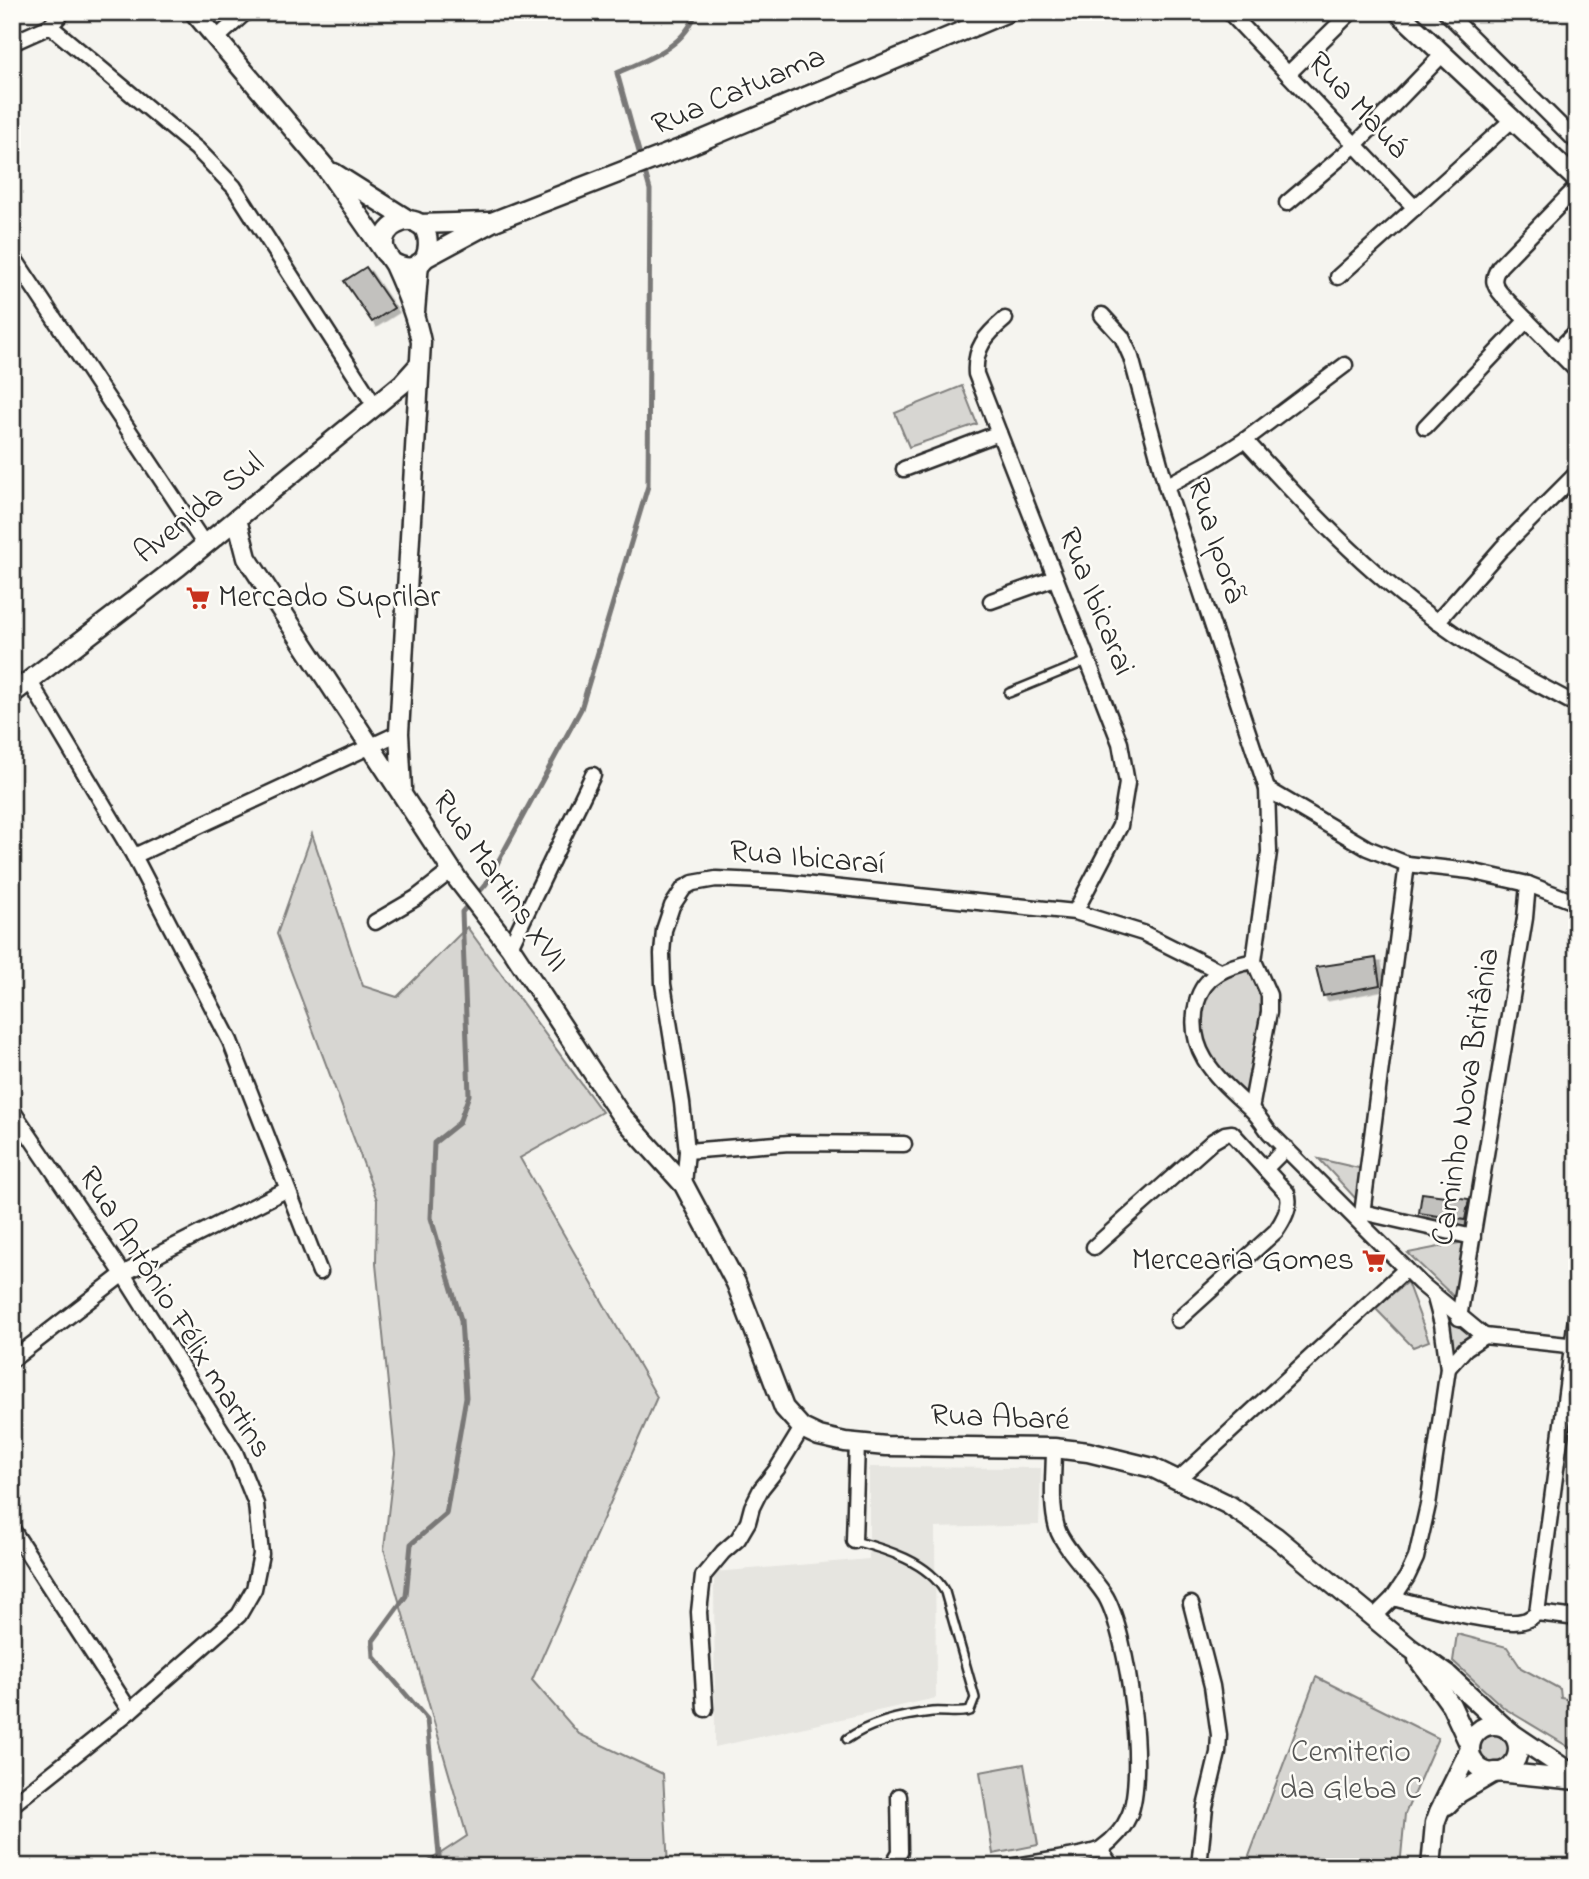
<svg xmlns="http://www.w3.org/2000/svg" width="1589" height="1879" font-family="'Indie Flower',sans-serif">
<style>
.built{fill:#e6e5e0}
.green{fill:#d7d6d2;stroke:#81807e;stroke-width:2}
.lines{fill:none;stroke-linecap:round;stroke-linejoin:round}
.stream{stroke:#797877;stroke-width:5}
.building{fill:#c2c1be;stroke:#2b2b2b;stroke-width:2;filter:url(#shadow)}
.service-casing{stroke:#2b2b2b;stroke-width:12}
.minor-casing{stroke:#2b2b2b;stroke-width:19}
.tertiary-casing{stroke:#2b2b2b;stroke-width:23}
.service{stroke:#fdfcf7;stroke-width:7}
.minor{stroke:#fdfcf7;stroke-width:14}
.tertiary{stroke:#fdfcf7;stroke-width:18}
.labels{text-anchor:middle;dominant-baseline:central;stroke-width:5;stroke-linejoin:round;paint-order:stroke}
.street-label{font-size:32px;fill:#2b2b2b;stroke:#fdfcf7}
.poi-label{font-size:32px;fill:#2b2b2b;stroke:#fdfcf7;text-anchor:start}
.park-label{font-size:32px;fill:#565655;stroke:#fdfcf7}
</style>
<defs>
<filter id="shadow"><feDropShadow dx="4.5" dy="4.5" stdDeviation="0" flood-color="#0004"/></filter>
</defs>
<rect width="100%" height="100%" fill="#f5f4ef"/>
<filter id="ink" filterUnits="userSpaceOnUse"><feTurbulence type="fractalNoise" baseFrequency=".0143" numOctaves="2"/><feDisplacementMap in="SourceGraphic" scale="14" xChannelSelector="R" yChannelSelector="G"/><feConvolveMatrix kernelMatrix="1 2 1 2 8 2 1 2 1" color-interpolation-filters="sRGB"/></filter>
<g filter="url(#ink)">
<!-- built -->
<polygon class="built" points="869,1467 1041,1468 1039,1525 935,1528 936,1698 715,1747 714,1572 869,1559"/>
<!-- green -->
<g class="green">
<polygon points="962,386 977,424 909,447 895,413"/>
<polygon points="312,834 363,986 397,997 467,927 602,1112 520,1158 657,1397 532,1680 579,1734 663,1774 668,1867 420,1867 467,1836 384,1549 395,1454 376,1264 377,1200 277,934"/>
<path d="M1219,962c27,2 34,8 48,32l-15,121 -54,-77 3,-24z"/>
<polygon points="1319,1159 1363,1169 1356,1199"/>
<polygon points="1464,1242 1455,1298 1408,1253"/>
<polygon points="1407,1282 1429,1341 1413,1347 1375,1308"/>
<polygon points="1444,1311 1474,1336 1451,1359"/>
<polygon points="1457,1634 1507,1647 1521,1668 1560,1689 1561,1698 1577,1701 1577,1752 1504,1708 1453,1661"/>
<polygon points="1316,1677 1438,1738 1405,1814 1400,1867 1245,1867"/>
<circle cx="1493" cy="1749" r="21"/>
<polygon points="1024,1764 1038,1845 993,1854 980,1772"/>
</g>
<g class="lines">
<!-- stream -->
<g class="stream">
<polyline points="783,12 796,18 804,12"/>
<path d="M641,159l-24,-86c31,-14 68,-26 79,-61"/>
<polyline points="440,1867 427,1719 374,1657 373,1641 406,1596 411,1544 446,1514 466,1397 461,1320 431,1218 434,1143 459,1123 469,1095 462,912 486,884 581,709 648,486 650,190 644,168"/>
</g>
</g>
<!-- building -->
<g class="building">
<polygon points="366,267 394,308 372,322 344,281"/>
<polygon points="1376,958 1380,985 1323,996 1316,967"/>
<polygon points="1422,1193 1469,1199 1465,1220 1419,1213"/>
</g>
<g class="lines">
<!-- service casing -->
<g class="service-casing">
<g id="service">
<polyline points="1009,693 1087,661"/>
<path d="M847,1739c23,-16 57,-24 85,-27 13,-1 25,2 38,-1l5,-13 -30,-106c-16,-30 -60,-43 -91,-51"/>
</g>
</g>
<!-- minor casing -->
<g class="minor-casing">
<g id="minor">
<polyline points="1229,12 1415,208"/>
<polyline points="1446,12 1577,142"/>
<polyline points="50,26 197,149 234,187 375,406"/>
<polyline points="217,38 246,12"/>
<polyline points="12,43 50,26 63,12"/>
<polyline points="1288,74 1351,12"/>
<path d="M1577,187l-77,79c-9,13 -7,19 3,30l74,75"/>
<polyline points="1287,203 1355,145 1442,55"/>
<polyline points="12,255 205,545"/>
<polyline points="1338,277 1512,120"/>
<polyline points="1102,315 1122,337 1131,357 1166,486 1267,789 1269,852 1254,961 1269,995 1269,1012 1251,1109"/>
<path d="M1005,319c-19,16 -31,29 -29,55l144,369 7,40 -7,43 -45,86"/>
<polyline points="1557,351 1577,331"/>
<polyline points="1425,427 1527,320"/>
<path d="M1245,440c60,66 121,131 194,183 44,32 90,57 138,82"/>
<polyline points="904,469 999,433"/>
<polyline points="1166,486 1212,461 1245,440 1345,365"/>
<polyline points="991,601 1055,578"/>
<polyline points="1437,622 1502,548 1577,473"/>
<polyline points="29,680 134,856 230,1041 320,1272"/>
<polyline points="1267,789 1367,848 1407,864 1470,871 1528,884 1577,903"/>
<polyline points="134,856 399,733"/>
<polyline points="375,922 416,898 452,870"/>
<polyline points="510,947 593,775"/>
<path d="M1254,961c-25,5 -50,13 -57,41 -13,51 23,78 55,108 6,6 12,15 17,22l151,151 64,53"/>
<polyline points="12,1110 123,1274 235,1452 256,1504 261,1554 254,1589 239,1615 130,1711 12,1805"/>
<polyline points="687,1151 789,1143 904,1144"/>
<polyline points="1265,1169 1286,1148"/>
<polyline points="684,1185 687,1151 682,1103 663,984 662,954 664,930 672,906 684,888 693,883 716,879 783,882 1075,912 1143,933 1219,971"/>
<polyline points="1362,1212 1473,1237"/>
<polyline points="1361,1222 1407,864"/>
<path d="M1094,1247l119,-106 12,-7 7,-1 55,60c5,12 -4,28 -11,38l-98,89"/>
<polyline points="1459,1318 1525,918 1528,884"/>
<polyline points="1484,1336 1577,1346"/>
<polyline points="12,1360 123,1274 163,1252 286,1190"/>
<polyline points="1448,1368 1466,1348 1484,1336"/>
<polyline points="1179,1479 1406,1269"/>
<polyline points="12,1529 130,1711"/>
<polyline points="854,1541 857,1443"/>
<path d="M1393,1598c26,7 107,29 130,23 6,-1 10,-5 14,-8l40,5"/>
<polyline points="1191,1604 1212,1686 1219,1735 1218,1753 1205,1807 1199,1867"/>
<polyline points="1537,1613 1577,1310"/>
<polyline points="1373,1618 1393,1598 1407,1577 1416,1558 1428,1505 1448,1368 1442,1324 1435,1298"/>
<polyline points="705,1709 699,1612 703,1576 723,1552 738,1539 748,1522 752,1507 761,1489 777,1469 802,1428"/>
<polyline points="1100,1850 1112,1867"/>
<polyline points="891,1867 900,1852 899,1796"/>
<path d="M1009,1867c16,-3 84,-12 93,-19 11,-8 22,-20 27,-32 18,-41 -1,-180 -23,-219 -12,-20 -43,-49 -49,-69 -7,-25 -3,-54 -3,-80"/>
</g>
</g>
<!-- tertiary casing -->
<g class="tertiary-casing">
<g id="tertiary">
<polyline points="194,12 325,167 385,253"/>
<polyline points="1398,12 1577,180"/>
<polyline points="334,173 410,221"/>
<polyline points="418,224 489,222"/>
<polyline points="425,258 492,222 693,144 1008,12"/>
<path d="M392,262c47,28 47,-60 5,-38 -9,4 -14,13 -13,22 1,8 6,12 10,19 11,24 22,50 27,77l-22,391 3,56"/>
<polyline points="415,312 419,263"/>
<polyline points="237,519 247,558 458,880 510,947 620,1114 684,1185 736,1283 784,1408 802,1428 819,1436 845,1442 886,1446 1054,1448 1088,1452 1153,1468 1229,1505 1276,1537 1410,1648 1448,1675 1504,1727"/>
<polyline points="12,694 179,566 402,384 419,365"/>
<polyline points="1418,1659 1451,1705 1470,1746"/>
<circle cx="1494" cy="1749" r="24"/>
<polyline points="1510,1732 1577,1777"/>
<polyline points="1497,1772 1577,1780"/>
<polyline points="1447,1805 1459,1793 1495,1772"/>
<polyline points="1431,1867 1435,1823 1439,1812 1470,1749"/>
</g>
</g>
<!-- service -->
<use href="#service" class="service"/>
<!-- minor -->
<use href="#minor" class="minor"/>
<!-- tertiary -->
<use href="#tertiary" class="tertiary"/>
</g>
</g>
<!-- icons -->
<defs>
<g id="supermarket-bare" transform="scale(1.89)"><path d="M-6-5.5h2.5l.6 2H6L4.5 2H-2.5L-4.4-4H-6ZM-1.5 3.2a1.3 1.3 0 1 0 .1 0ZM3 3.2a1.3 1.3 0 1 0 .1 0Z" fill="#c8321e" stroke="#fdfcf7" stroke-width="2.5" paint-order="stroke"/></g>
</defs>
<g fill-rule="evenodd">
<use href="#supermarket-bare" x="198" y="598"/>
<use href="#supermarket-bare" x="1374" y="1261"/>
</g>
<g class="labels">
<!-- street labels -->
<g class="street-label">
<text transform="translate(739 92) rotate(-23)">Rua Catuama</text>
<text transform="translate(1357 106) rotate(47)">Rua Mauá</text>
<text transform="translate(200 509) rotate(-39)">Avenida Sul</text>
<text transform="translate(1215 541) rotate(72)">Rua Iporã</text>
<text transform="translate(1095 602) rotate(68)">Rua Ibicarai</text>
<text transform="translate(807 859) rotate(5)">Rua Ibicaraí</text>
<text transform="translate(499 882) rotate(55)">Rua Martins XVII</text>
<text transform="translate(1467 1097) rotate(-81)">Caminho Nova Britânia</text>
<text transform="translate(174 1313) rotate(58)">Rua Antônio Félix martins</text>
<text transform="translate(1000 1419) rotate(2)">Rua Abaré</text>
</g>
<!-- poi labels -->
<g class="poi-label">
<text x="218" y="598">Mercado Suprilar</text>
<text x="1354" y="1261" text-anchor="end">Mercearia Gomes</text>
</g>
<!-- park labels -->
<g class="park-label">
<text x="1351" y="1753">Cemiterio<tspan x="1351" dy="37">da Gleba C</tspan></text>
</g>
</g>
<!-- margin -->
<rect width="1589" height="1879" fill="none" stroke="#fdfcf7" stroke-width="42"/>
<rect x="21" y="21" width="1547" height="1837" fill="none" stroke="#2b2b2b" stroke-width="2.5" filter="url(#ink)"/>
</svg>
